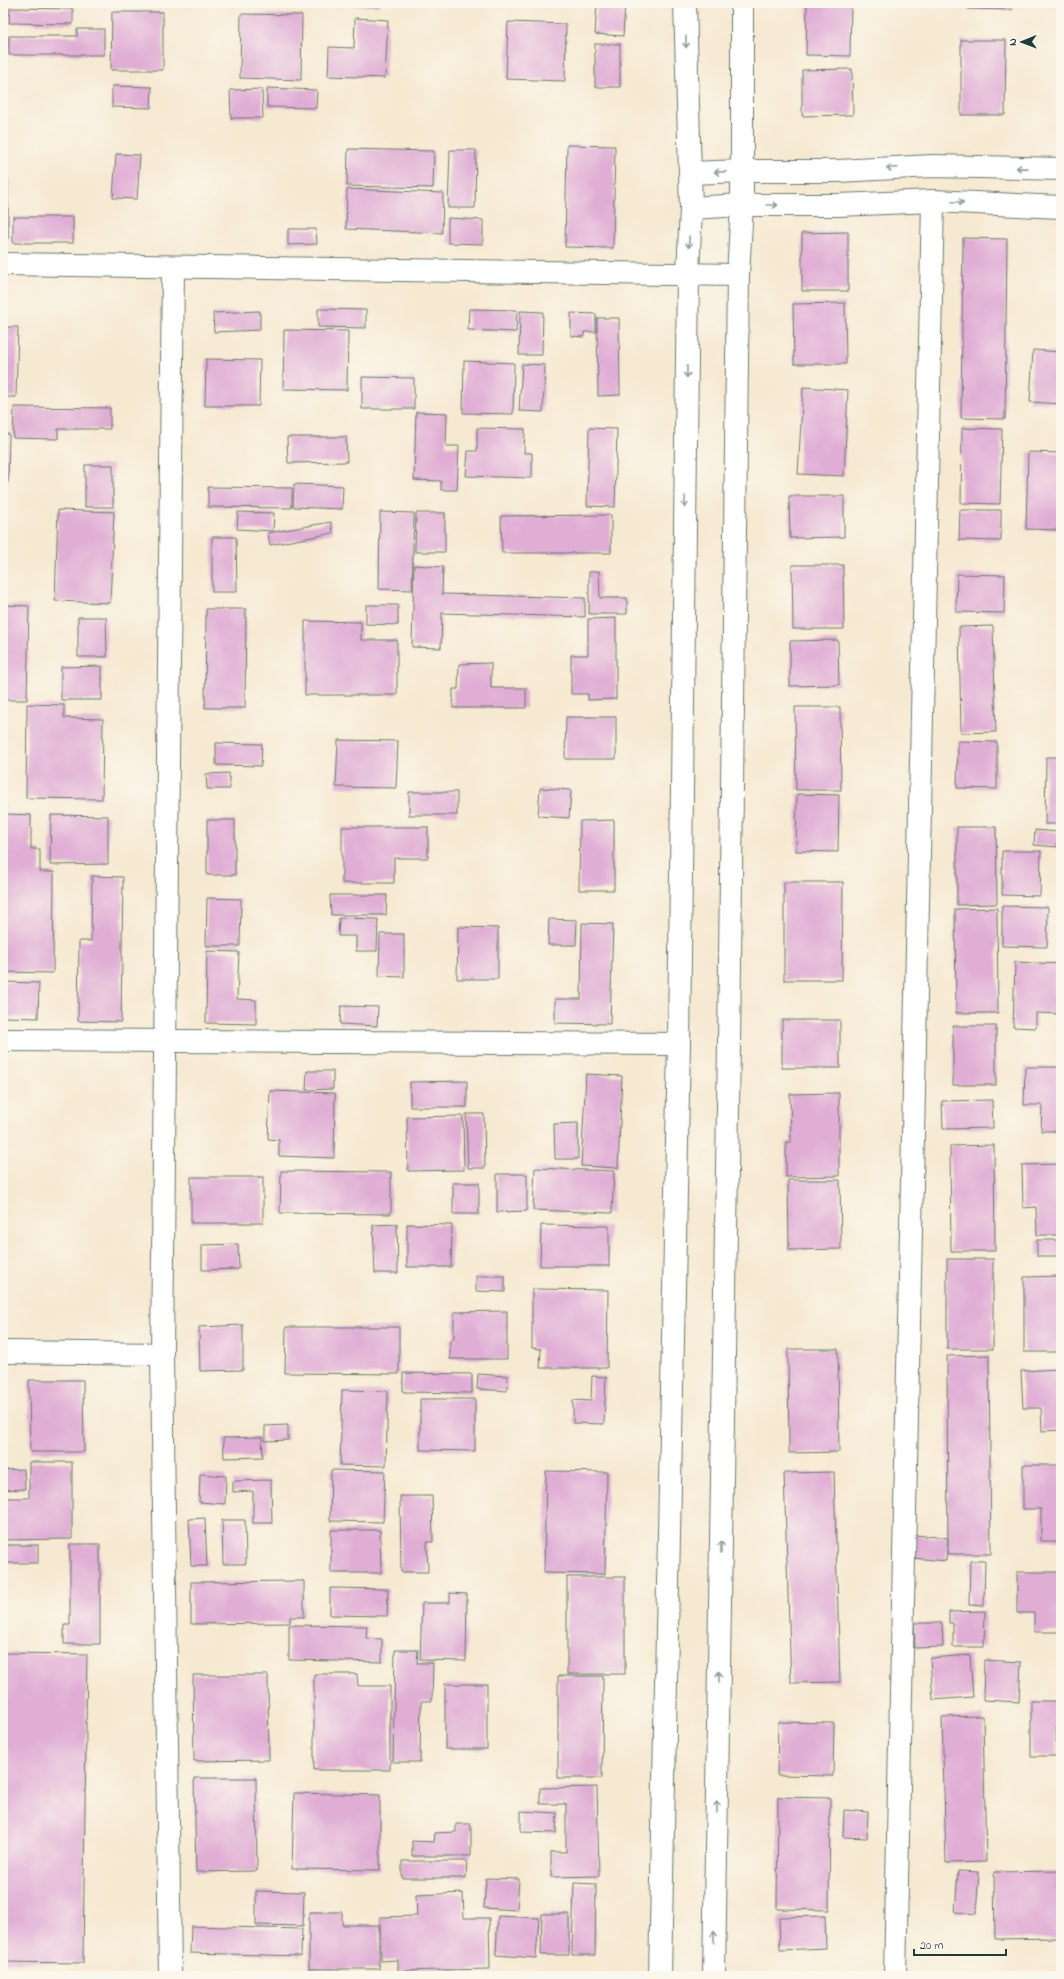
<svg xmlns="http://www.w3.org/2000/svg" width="1064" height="1979" font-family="'Indie Flower',sans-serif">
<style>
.building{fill:#e0aed5}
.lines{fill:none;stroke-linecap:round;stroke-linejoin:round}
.minor-casing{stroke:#6a796b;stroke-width:24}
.minor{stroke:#fff;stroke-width:22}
.oneway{stroke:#8f9e9a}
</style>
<rect width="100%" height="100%" fill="#fbf7ec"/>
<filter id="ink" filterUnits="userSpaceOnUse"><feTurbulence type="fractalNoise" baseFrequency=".025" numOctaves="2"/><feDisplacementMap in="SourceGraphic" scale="8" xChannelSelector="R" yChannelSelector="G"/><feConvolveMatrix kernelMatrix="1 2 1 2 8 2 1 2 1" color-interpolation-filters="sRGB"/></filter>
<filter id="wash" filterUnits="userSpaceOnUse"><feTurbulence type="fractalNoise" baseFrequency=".012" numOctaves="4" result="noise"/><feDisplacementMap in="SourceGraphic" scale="16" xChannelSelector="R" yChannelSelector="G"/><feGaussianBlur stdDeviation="0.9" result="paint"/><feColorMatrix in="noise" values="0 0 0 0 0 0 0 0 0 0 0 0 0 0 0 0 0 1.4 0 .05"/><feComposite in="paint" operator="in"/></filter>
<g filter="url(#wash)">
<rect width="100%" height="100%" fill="#f6e9d2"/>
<g id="blocks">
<!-- building -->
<g class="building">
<rect x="331" y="3" width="49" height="3"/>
<polygon points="597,3 625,3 623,36 595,34"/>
<polygon points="807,3 851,3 850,56 806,55"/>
<polygon points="968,3 1012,3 1012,10 968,9"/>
<polygon points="10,8 73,9 73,24 9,23"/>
<polygon points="112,12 163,12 163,70 111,70"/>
<polygon points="241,14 302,15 301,80 240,78"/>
<polygon points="355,18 388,20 385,78 328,76 329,47 354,48"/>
<polygon points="508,22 566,24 565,81 506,79"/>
<polygon points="77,29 104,29 104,55 9,55 9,36 77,36"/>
<polygon points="3,36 7,36 6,86 3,86"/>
<polygon points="961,40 1006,40 1005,115 961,115"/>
<rect x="595" y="44" width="25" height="43"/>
<polygon points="852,69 853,115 802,116 802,70"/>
<polygon points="112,86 152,87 151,108 112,107"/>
<polygon points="267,88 317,90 316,108 267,107"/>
<polygon points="262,89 263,118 231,118 230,90"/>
<polygon points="567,145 615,146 613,248 565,247"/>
<polygon points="348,149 434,151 433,188 347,186"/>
<polygon points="450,150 476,150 475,208 448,208"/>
<polygon points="116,154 140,155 137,199 113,198"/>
<rect x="3" y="178" width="5" height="60"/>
<polygon points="347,189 443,193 442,233 346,229"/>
<rect x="13" y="217" width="60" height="26"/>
<polygon points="448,218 483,220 483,244 448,243"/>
<polygon points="288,229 316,229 317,244 288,245"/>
<polygon points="848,232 848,291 802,291 802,233"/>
<polygon points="963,238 1007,239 1005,419 961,418"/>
<polygon points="845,303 846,364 794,364 793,304"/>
<polygon points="318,309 366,310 366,328 318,327"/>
<polygon points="469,309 517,310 516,332 468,330"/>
<polygon points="260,311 260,330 214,332 213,313"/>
<polygon points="520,311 543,312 542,355 519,355"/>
<polygon points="571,313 596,314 596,332 584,332 584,337 571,336"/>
<polygon points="597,318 619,318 620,395 598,396"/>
<polygon points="3,327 18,327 16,397 3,397"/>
<polygon points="284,330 348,331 347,390 283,389"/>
<polygon points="1033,350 1061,352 1061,404 1030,402"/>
<polygon points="206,359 260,360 259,406 205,406"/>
<polygon points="464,361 514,363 513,414 463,413"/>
<polygon points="522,364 545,365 543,412 519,411"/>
<polygon points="362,377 414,378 414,409 362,409"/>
<polygon points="803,387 848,390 844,476 798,474"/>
<polygon points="14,407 110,408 110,429 58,429 58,439 13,438"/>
<polygon points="416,412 447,413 446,446 459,446 457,490 441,490 441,481 414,480"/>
<polygon points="477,428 525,429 524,453 532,453 532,478 466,476 468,451 477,451"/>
<polygon points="589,428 617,429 615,507 587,506"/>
<polygon points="962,428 1002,429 1000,504 961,503"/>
<polygon points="3,434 9,434 8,482 3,481"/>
<polygon points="287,437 346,437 347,462 288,463"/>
<polygon points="1028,452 1061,453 1061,530 1026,529"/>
<rect x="85" y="465" width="28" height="42"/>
<polygon points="294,484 343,486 342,509 293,507"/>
<polygon points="208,487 292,488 292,508 208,507"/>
<polygon points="789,496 844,496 844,537 790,538"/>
<polygon points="58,510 114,512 110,603 55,601"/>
<polygon points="960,510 1001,510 1001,541 959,540"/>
<polygon points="238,512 274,513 273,531 237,529"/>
<polygon points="380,512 414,513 412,590 379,589"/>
<polygon points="416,513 445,513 445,552 415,552"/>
<polygon points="611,515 611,553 502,553 501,516"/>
<polygon points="331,522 333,533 270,545 268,533"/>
<polygon points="212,537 236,537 237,592 212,592"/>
<polygon points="414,565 443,567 442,594 585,598 585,617 442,613 441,648 412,647"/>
<polygon points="792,565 843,565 844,629 793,629"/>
<polygon points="599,571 600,598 627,598 627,614 589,614 589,572"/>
<polygon points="957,574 1005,575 1004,613 956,612"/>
<polygon points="3,605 29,606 27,700 3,700"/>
<polygon points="366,605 398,605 398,625 366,624"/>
<polygon points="206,609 246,609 245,708 205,708"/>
<polygon points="78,617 106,617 107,657 78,657"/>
<polygon points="616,618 616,699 588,700 588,694 571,694 571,655 588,655 588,619"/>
<polygon points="305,621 361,622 361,640 397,640 397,695 305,695"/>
<polygon points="993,626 996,732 961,733 959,627"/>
<polygon points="838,640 839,685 790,686 790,641"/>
<polygon points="491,663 491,688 526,688 526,708 453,708 453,689 458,689 459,664"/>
<polygon points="102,666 102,700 61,700 61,667"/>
<polygon points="27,704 64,705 64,718 103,719 102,799 26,798"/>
<polygon points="795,707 840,707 841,790 796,790"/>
<polygon points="566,717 616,717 616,759 565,759"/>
<polygon points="338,740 398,741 396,788 336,787"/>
<polygon points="958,741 997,742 997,789 957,788"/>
<polygon points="216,743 262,744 261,766 216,765"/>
<polygon points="1046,757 1061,757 1061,824 1045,824"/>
<polygon points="229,773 230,789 207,789 206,774"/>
<polygon points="540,788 571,790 569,818 538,816"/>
<rect x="409" y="792" width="48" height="23"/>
<polygon points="797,794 839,795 838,852 796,851"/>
<polygon points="3,803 5,803 5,814 31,815 31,849 40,849 40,872 54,872 53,973 3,972"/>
<polygon points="51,815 108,816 108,864 50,865"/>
<rect x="207" y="820" width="28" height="55"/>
<polygon points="614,820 614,890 579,890 580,821"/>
<polygon points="342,827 428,827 428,858 394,858 394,883 342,883"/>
<polygon points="957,827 996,827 997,904 957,905"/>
<polygon points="1035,830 1058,832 1057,847 1034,845"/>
<polygon points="1002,851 1041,851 1040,896 1002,895"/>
<polygon points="92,876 123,877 121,1022 78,1021 79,941 91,941"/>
<polygon points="784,882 843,882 842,980 784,980"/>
<polygon points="330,895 387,895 386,915 331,915"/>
<polygon points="207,898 241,899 240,946 206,946"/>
<polygon points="1002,906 1048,907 1047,947 1002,946"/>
<polygon points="997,908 998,1013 956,1013 955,909"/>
<polygon points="339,918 378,919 377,951 356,951 356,936 338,936"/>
<polygon points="549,919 577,920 576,945 548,945"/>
<polygon points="582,923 613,924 610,1024 555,1023 555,999 581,999"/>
<polygon points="458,927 498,928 498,979 457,979"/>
<polygon points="380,934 404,934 404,977 379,976"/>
<polygon points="207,951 239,952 237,999 256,1000 256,1024 206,1023"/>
<polygon points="1015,962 1061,964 1061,1014 1036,1013 1036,1028 1013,1027"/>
<polygon points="3,982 39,983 38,1018 3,1017"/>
<polygon points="341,1006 378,1007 377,1026 340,1024"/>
<rect x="782" y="1020" width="58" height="48"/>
<rect x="953" y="1026" width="43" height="59"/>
<polygon points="1025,1067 1061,1067 1061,1131 1041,1131 1042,1105 1024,1105"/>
<polygon points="307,1071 333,1071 333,1089 306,1090"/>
<polygon points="586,1074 622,1076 618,1168 581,1166"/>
<polygon points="467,1081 467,1107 410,1107 410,1082"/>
<polygon points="270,1091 335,1093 334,1158 279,1156 279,1140 268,1139"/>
<polygon points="839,1093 839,1176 786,1177 786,1142 791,1142 790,1094"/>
<polygon points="992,1100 993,1128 943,1129 942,1101"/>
<polygon points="466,1114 484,1114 485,1168 468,1168"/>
<polygon points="463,1116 464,1170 408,1171 407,1117"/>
<polygon points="578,1123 578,1159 555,1159 554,1124"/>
<polygon points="994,1145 995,1251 951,1251 950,1146"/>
<polygon points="1061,1164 1061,1235 1037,1235 1036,1207 1023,1208 1022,1165"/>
<polygon points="535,1168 614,1171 612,1213 533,1210"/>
<polygon points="281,1171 391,1172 391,1214 280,1213"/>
<polygon points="497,1174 527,1174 527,1211 497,1212"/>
<rect x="191" y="1177" width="72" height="46"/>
<polygon points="788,1180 840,1180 841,1249 789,1250"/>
<rect x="453" y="1183" width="26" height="31"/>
<polygon points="397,1224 398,1273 375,1273 373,1225"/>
<polygon points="407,1224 452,1225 451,1267 407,1267"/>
<polygon points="541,1225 609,1226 609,1266 540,1266"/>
<rect x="1037" y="1240" width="24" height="16"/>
<polygon points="238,1244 239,1269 202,1270 202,1245"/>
<rect x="947" y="1259" width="46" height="90"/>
<polygon points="476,1276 505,1276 505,1292 476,1291"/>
<polygon points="1061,1276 1061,1352 1024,1352 1024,1277"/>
<polygon points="532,1289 608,1290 607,1368 540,1368 541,1349 532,1348"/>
<polygon points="507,1311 507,1359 450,1359 450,1339 454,1339 454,1312"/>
<polygon points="243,1325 243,1370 200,1371 199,1327"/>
<polygon points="286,1327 399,1327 399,1374 285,1373"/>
<polygon points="788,1349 838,1349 839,1452 789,1453"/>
<polygon points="989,1355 991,1554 948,1554 947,1356"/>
<polygon points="1061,1369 1061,1430 1042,1431 1041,1408 1023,1408 1021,1371"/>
<polygon points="403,1373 472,1374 472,1393 403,1392"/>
<polygon points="478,1374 508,1376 507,1391 477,1389"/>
<polygon points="592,1376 606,1377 604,1424 573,1423 573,1400 591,1401"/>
<polygon points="29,1380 83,1380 84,1452 30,1452"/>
<polygon points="342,1390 388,1391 386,1466 340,1465"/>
<polygon points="420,1399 475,1399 475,1451 420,1450"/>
<polygon points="288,1425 288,1440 265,1441 265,1426"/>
<polygon points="262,1437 263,1457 224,1458 223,1438"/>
<polygon points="29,1462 72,1462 72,1539 3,1540 3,1498 29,1498"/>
<polygon points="1023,1465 1061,1465 1061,1541 1041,1541 1041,1509 1023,1509"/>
<polygon points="24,1469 25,1489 3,1490 3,1470"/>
<polygon points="331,1470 385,1471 383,1522 330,1521"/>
<polygon points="546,1471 607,1472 605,1574 544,1573"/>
<polygon points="834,1472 840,1682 791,1683 784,1473"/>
<polygon points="200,1474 226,1476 225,1504 199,1502"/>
<polygon points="271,1480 272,1523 253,1523 253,1491 233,1492 233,1481"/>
<polygon points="400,1496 432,1496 433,1542 427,1542 428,1572 401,1572"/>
<polygon points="205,1518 207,1566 191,1566 189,1519"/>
<polygon points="222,1520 245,1520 246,1564 223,1564"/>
<polygon points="331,1530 380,1530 381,1573 331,1573"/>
<polygon points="915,1535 948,1538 946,1561 913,1558"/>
<polygon points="70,1544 100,1544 100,1644 64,1644 64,1625 70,1625"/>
<rect x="3" y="1545" width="35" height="18"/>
<polygon points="970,1561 985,1561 984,1606 969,1605"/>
<polygon points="1017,1572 1061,1572 1061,1632 1034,1632 1034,1613 1017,1613"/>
<rect x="567" y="1577" width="58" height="97"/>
<polygon points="304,1581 304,1617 290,1617 290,1623 191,1624 191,1582"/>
<polygon points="330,1588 388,1589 387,1616 330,1615"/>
<polygon points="450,1593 467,1594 466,1661 420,1660 422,1603 450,1603"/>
<polygon points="985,1611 984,1647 953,1647 953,1623 949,1623 949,1612"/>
<polygon points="914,1623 942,1623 943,1647 915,1648"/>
<polygon points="289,1625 367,1626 366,1638 382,1639 382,1662 289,1660"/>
<polygon points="395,1650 418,1650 417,1663 433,1663 432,1701 421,1701 420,1762 393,1762"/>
<polygon points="3,1653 87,1654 83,1963 3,1962"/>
<polygon points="970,1655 973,1697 933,1700 930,1658"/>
<polygon points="984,1660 1021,1662 1019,1702 983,1700"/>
<polygon points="314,1674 357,1674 358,1686 390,1686 390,1770 314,1770"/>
<polygon points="193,1675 268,1675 269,1760 194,1761"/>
<polygon points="558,1676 603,1676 602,1778 558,1778"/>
<rect x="445" y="1684" width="42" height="65"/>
<polygon points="1031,1701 1057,1701 1056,1756 1031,1756"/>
<polygon points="983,1716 986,1862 946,1863 942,1717"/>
<polygon points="778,1722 834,1723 833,1776 777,1775"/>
<polygon points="194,1778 256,1778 257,1871 196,1872"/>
<polygon points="597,1787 599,1876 551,1877 551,1852 566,1852 566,1804 540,1804 540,1788"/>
<polygon points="294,1793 380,1795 380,1870 292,1869"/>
<polygon points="778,1797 830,1798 829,1910 777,1909"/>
<polygon points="844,1810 868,1812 867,1838 843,1837"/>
<polygon points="521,1811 557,1813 556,1833 521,1832"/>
<polygon points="456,1824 471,1824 471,1856 412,1856 412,1841 434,1842 435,1833 456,1832"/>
<polygon points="402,1861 467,1861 466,1878 402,1878"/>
<polygon points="958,1871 979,1872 976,1914 955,1912"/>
<polygon points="1061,1871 1061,1938 995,1939 994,1872"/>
<polygon points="486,1878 519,1879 517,1910 484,1908"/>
<polygon points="574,1883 596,1884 595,1955 572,1955"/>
<polygon points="256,1891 304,1892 303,1926 256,1925"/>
<polygon points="463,1893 464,1918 489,1918 490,1969 398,1971 398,1960 381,1961 380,1917 417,1916 416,1895"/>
<polygon points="309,1912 342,1912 342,1925 379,1925 379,1969 309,1969"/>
<polygon points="542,1914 569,1914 569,1955 541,1955"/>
<polygon points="498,1916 539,1918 536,1958 496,1955"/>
<polygon points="825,1916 826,1948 780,1950 779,1917"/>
<polygon points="191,1926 302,1929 301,1956 190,1953"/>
</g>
</g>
</g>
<g filter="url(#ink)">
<use href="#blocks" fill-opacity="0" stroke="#6a796b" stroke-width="1"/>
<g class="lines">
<!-- minor casing -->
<g class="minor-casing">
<g id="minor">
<polyline points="690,173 742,171 838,171 933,166 1061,169"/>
<polyline points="691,208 742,205 839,205 933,201 1061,207"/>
<polyline points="3,264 738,275"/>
<polyline points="3,1040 679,1044"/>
<polyline points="3,1352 162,1354"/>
<polyline points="170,1976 162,1354 173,267"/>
<polyline points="660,1976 679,1044 688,273 691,208 685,3"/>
<polyline points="714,1976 729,1045 738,275 742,205 742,3"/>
<polyline points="895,1976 933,201"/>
</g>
</g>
<!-- minor -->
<use href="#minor" class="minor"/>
</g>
<!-- one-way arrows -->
<defs><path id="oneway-shaft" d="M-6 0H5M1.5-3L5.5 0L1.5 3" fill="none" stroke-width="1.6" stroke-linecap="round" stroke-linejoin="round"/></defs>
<g class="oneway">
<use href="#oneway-shaft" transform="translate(686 42) rotate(89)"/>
<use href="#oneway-shaft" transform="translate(892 168) rotate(177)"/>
<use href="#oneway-shaft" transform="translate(1022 168) rotate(-179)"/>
<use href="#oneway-shaft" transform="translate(720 172) rotate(178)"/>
<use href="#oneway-shaft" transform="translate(958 202) rotate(3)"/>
<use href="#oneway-shaft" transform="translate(772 205)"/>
<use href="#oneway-shaft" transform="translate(689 242) rotate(93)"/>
<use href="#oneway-shaft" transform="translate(687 372) rotate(91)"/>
<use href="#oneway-shaft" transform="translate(685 502) rotate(91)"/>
<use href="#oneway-shaft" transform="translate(721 1547) rotate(-89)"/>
<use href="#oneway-shaft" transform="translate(719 1677) rotate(-89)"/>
<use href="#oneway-shaft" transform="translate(717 1807) rotate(-89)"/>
<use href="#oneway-shaft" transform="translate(714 1937) rotate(-89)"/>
</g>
</g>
<!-- margin -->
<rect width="1064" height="1979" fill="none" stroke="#fbf7ec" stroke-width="16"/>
<!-- north arrow -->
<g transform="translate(1022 42) rotate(269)" stroke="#fbf7ec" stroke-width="3" paint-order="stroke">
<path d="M0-3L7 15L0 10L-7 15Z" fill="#1f3d34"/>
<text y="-6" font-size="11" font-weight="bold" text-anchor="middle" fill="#1f3d34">N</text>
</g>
<!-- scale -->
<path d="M914 1949v6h92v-6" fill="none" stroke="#1f3d34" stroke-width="2"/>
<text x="920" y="1949" font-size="12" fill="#1f3d34" stroke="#fbf7ec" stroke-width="3" paint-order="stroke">20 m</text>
</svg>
